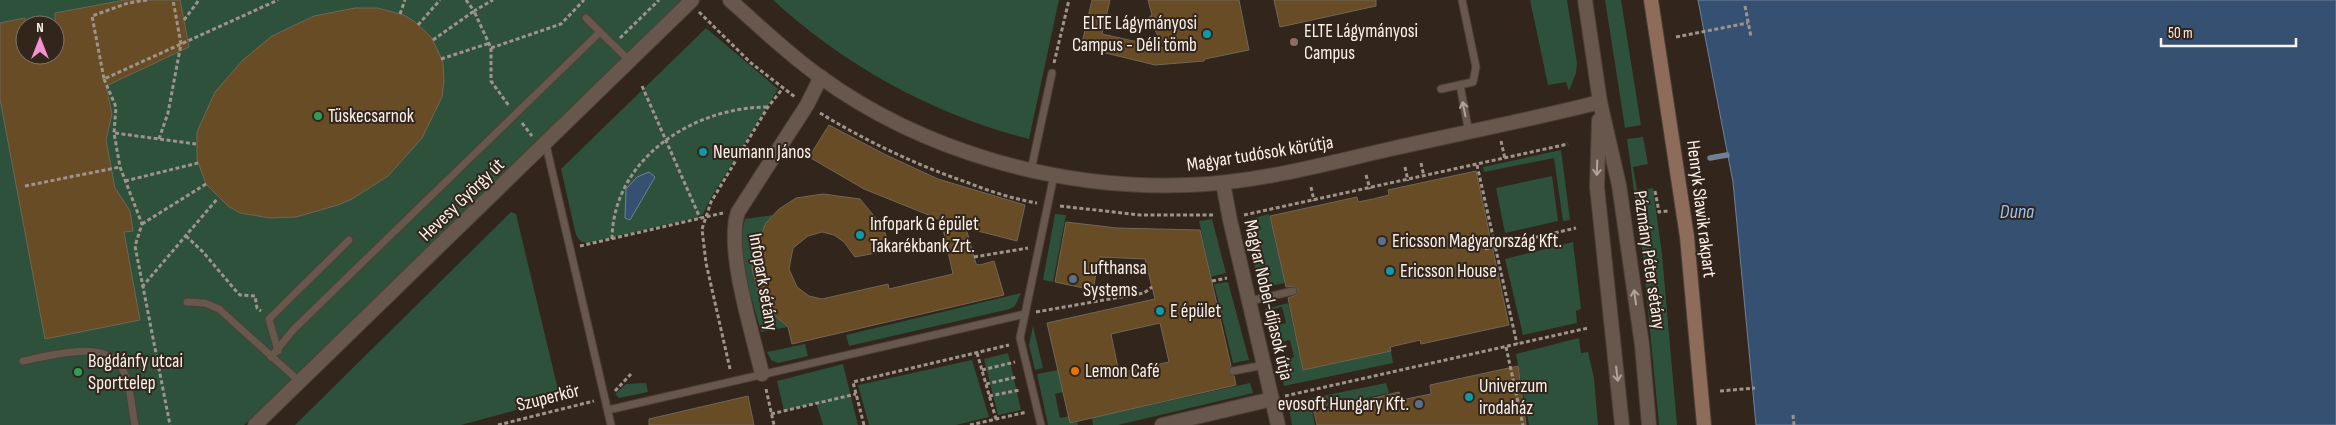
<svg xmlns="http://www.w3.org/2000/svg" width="2336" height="425" font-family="'Sofia Sans Condensed',sans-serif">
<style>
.green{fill:#2d513a;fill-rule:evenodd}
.water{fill:#365072;stroke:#718096}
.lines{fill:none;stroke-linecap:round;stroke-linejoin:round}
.stream{stroke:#718096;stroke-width:5.5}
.building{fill:#674c25;stroke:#716657;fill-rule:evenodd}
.service-casing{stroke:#4c3f37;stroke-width:9}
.minor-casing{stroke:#4c3f37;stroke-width:16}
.tertiary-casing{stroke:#4c3f37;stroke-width:16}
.secondary-casing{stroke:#4c3f37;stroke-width:16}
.path{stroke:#9f948b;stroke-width:3;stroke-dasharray:4 2.5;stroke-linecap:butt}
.service{stroke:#67574c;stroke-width:7}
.minor{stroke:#67574c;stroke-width:14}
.tertiary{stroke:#67574c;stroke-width:14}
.secondary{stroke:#8d6c5a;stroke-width:14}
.oneway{stroke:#b1a49b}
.culture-dot{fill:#0f9aa8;stroke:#32251b;stroke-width:2}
.education-dot{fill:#8d6e63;stroke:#32251b;stroke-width:2}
.leisure-dot{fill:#2e9e5b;stroke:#32251b;stroke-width:2}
.service-dot{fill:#5c6f8a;stroke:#32251b;stroke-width:2}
.food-dot{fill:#e8710a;stroke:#32251b;stroke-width:2}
.labels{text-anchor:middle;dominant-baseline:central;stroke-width:4;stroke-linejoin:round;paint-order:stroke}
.poi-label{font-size:19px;fill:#fbf1ea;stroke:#32251b;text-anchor:start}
.street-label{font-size:19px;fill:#fbf1ea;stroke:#32251b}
.water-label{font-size:20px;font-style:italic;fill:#97c3fd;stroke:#32251b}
</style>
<rect width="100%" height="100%" fill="#32251b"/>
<!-- green -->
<g class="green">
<path d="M0,0h683l-439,425h-244zM25,25h30v30h-30z"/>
<path d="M773,0h286l-30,139c-95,-24 -184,-73 -256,-139z"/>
<polygon points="1530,0 1567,0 1577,63 1576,73 1569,91 1566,82 1548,85"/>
<polygon points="1605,0 1621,0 1641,125 1625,128"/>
<path d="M706,28l72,61 -66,107 -9,18 -8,4 -108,25c-8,-1 -10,-5 -12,-12l-14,-62z"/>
<polygon points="1643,137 1648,164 1633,167 1637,190 1653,188 1662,254 1677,425 1659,425 1643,257 1627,139"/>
<polygon points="1561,150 1570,220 1563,221 1554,158 1484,172 1483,167"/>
<polygon points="1552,176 1558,221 1505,233 1496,188"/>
<polygon points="511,212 516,214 560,398 461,425 295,425"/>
<polygon points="1055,214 1066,215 1053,282 1043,280"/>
<polygon points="1269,214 1285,283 1260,288 1245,223 1247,220"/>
<path d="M773,215c-34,39 -24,82 15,112l-27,5c-9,-36 -26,-76 -16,-113z"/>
<polygon points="1212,219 1226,273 1211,277 1199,221"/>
<polygon points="1573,242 1581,309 1576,311 1577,323 1523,335 1505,259"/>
<polygon points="1228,282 1249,360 1233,363 1214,284"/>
<polygon points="1021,293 1015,306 1010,309 849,346 846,335"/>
<polygon points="1288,303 1303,370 1391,351 1393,363 1284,386 1278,361 1294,357 1290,340 1273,344 1270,327 1286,323 1282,307 1265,311 1265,309"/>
<polygon points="1033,326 1043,368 1035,370 1029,345"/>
<polygon points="1579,338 1581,353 1588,352 1594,378 1598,425 1529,425 1516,354"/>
<polygon points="805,344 808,356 778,363 771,360 767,352"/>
<polygon points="1008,353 1021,410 998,415 984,359"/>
<polygon points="972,360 989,417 956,425 869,425 858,385"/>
<polygon points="843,364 858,425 823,425 816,403 784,411 777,381"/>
<polygon points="1058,370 1063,392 1055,394 1060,418 1069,416 1070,423 1077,422 1078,425 1048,425 1037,374"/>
<polygon points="646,383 648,392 619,398 615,394 626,384"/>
<polygon points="1250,383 1253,393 1118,425 1093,425 1092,418"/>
<polygon points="1386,383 1389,393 1312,410 1315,425 1292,425 1288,403"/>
</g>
<!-- water -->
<g class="water">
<polygon points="1698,0 2336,0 2336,425 1756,425 1733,182"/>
<polygon points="649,172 655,177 630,220 625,218 626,189 637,177"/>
</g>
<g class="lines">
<!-- stream -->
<polyline class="stream" points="1710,158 1727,155"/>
</g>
<!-- building -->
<g class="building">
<polygon points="125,0 180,0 189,47 106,86 112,114 106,140 115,188 130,211 133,231 124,232 140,320 45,339 0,99 0,23 25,18 25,55 55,55 55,13"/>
<polygon points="1092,0 1110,0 1102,34 1165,48 1148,18 1152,15 1148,0 1239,0 1249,50 1205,59 1204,61 1155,65 1081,47"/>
<polygon points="1274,0 1376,0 1376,6 1280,27"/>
<polygon points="355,8 377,8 404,15 415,22 431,37 437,49 443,62 444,81 442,97 422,138 388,176 352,199 338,205 296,217 270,218 240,213 228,206 206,184 197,159 197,132 215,92 243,60 272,36 314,16"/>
<polygon points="829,125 886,155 938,179 1025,205 1017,241 966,228 976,264 980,265 994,261 1004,295 792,344 788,327 771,312 759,296 752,268 754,250 766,223 779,209 796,198 823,194 860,199 883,227 891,250 855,257 844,242 834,235 822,232 808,236 793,248 789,269 797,287 809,296 822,299 888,284 889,289 953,274 941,220 864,189 809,157"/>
<polygon points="1476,171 1509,325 1421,344 1420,340 1390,347 1391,351 1303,370 1288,298 1296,295 1298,290 1294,286 1286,287 1270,216 1357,197 1358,202 1373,199 1389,195 1388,190"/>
<path d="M1066,222l51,6 83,2 31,136 -3,6 6,4 2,9 -166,38 -23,-100 108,-24 -10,-40 -46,-2 -6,33 -38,-8zM1160,323l9,39 -50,11 -8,-39z"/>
<polygon points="1518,366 1526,425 1317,425 1314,412 1399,392 1401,400 1431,394 1430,385"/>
<polygon points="748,396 754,425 649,425 649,419"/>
</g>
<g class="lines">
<!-- service casing -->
<g class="service-casing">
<g id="service">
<polyline points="586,18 600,32"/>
<polyline points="1460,85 1469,133"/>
<polyline points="1441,89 1473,82 1476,67 1462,0"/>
<polyline points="546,145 611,425"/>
<polyline points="1031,170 1052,73"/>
<polyline points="1250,301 1293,291"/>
<polyline points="187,302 205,303 219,309 300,382"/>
<polyline points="1025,314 1020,338 1041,425"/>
<polyline points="278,351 269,319 349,240"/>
<polyline points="271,357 294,329 600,32 630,61"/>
<path d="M23,361c24,-5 80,-21 97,4 11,16 11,42 15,60"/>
<polyline points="1233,371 1264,365"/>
<polyline points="608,410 1025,314 1054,175"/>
</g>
</g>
<!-- minor casing -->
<g class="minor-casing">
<g id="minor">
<path d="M730,0c29,26 57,53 89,76 104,76 241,114 369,109 67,-2 133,-20 198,-35 71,-16 143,-30 214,-48"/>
<polyline points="1223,183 1230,220 1278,425"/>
<path d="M762,374c-9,-40 -37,-125 -24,-162l69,-107 14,-28"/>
<polyline points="255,425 692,0"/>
<polyline points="1162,425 1272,399"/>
</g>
</g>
<!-- tertiary casing -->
<g class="tertiary-casing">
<g id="tertiary">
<polyline points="1585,0 1600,102 1619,185 1642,345 1649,425"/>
<polyline points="1599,120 1597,187 1622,425"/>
</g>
</g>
<!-- secondary casing -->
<g class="secondary-casing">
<polyline id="secondary" points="1651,0 1687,237 1704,425"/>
</g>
<!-- path -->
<g class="path">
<polyline points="147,0 128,3 92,16 104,79 278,0"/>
<polyline points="466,0 474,11 493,0"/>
<polyline points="1745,6 1751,37"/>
<polyline points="699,12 751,63 795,97"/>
<polyline points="400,14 405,0"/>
<polyline points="184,20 199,0"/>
<polyline points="418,25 440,0"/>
<polyline points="1676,37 1748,23"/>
<polyline points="620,38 659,0"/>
<polyline points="433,40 474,11 491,48 561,24 584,0"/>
<polyline points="491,48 491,81 509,106"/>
<polyline points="441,59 490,43"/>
<polyline points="1054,63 1069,0"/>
<polyline points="104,79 116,107 114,133 120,167 142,224 135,246 170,425"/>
<polyline points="642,86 700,218"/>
<path d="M820,113c46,28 94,51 146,69 23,9 47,17 71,21"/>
<polyline points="522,123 532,136"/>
<polyline points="115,133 196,144"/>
<polyline points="159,139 168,113 181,44 173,0"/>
<polyline points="1501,141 1505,159"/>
<polyline points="1421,163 1424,177"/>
<polyline points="1477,165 1517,344"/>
<polyline points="1405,167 1408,181"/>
<polyline points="1366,175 1370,189"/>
<polyline points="125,181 198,163"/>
<polyline points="25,186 120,167"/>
<polyline points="1311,187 1314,201"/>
<polyline points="1655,191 1659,212 1668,211"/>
<polyline points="1060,206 1140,215 1213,215"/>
<polyline points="1244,215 1568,144"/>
<polyline points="142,224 206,184"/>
<polyline points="186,236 203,252 236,291 240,295 255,296 257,308 261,311"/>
<path d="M612,239c1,-81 82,-132 156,-132"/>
<polyline points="580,246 723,213"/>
<polyline points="1485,249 1576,228"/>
<polyline points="974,257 1028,248"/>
<polyline points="1212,281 1227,278"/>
<polyline points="142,287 218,198"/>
<polyline points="1036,312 1144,293 1152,287"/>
<polyline points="1506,347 1523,425"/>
<polyline points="977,353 996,419"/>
<polyline points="730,369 706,263 702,229 711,202 768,107 783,88"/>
<polyline points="982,370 1015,362"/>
<polyline points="986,384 1017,377"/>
<polyline points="766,389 774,425"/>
<polyline points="615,391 631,374"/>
<polyline points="1720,391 1755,388"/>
<polyline points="989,396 1020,390"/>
<polyline points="1285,396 1588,328"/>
<polyline points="771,414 856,394"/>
<polyline points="1793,415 1794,425"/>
<polyline points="498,425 594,401"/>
<polyline points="864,425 853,382 1009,345"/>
<polyline points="970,425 1027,412"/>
</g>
<!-- service -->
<use href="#service" class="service"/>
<!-- minor -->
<use href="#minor" class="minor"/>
<!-- tertiary -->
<use href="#tertiary" class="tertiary"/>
<!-- secondary -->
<use href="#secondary" class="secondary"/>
</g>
<!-- one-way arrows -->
<defs><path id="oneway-shaft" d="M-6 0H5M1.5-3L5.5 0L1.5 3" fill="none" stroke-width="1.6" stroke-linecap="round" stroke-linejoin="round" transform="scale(1.25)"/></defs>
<g class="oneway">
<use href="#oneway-shaft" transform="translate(1464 109) rotate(-101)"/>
<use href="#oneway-shaft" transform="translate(1597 168) rotate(92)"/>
<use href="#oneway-shaft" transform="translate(1635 297) rotate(-98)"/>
<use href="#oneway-shaft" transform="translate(1617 374) rotate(83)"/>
</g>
<!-- markers -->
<g class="culture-dot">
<circle cx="1207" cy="34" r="5"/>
<circle cx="703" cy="152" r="5"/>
<circle cx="860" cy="235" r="5"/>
<circle cx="1390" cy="271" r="5"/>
<circle cx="1160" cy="311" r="5"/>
<circle cx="1469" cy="397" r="5"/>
</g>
<circle class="education-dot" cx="1294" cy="42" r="5"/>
<g class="leisure-dot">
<circle cx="318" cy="116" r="5"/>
<circle cx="78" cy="372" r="5"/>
</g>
<g class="service-dot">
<circle cx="1382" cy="241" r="5"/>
<circle cx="1073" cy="279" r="5"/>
<circle cx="1419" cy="404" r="5"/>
</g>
<circle class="food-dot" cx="1075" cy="371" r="5"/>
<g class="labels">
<!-- poi labels -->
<g class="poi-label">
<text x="1197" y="23" text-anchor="end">ELTE Lágymányosi<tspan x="1197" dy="22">Campus - Déli tömb</tspan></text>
<text x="1304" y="31">ELTE Lágymányosi<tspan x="1304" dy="22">Campus</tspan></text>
<text x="328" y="116">Tüskecsarnok</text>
<text x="713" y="152">Neumann János</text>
<text x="870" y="224">Infopark G épület<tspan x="870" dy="22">Takarékbank Zrt.</tspan></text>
<text x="1392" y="241">Ericsson Magyarország Kft.</text>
<text x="1083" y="268">Lufthansa<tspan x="1083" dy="22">Systems</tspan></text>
<text x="1400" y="271">Ericsson House</text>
<text x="1170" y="311">E épület</text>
<text x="88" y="361">Bogdánfy utcai<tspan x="88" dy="22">Sporttelep</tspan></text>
<text x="1085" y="371">Lemon Café</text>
<text x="1479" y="386">Univerzum<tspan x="1479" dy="22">irodaház</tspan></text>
<text x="1409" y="404" text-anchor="end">evosoft Hungary Kft.</text>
</g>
<!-- street labels -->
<g class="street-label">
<text transform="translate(1260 154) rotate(-9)">Magyar tudósok körútja</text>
<text transform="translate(462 200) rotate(-44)">Hevesy György út</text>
<text transform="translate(1701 209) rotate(83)">Henryk Sławik rakpart</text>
<text transform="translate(1649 260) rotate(82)">Pázmány Péter sétány</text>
<text transform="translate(763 282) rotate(80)">Infopark sétány</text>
<text transform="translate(1268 300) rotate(77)">Magyar Nobel-díjasok útja</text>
<text transform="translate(548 398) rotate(-14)">Szuperkör</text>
</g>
<!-- water labels -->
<g class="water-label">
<text x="2017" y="212">Duna</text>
</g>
</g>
<!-- north arrow -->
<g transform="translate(40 40)"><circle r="24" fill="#32251b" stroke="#82776e"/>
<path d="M0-4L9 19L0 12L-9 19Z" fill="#f590d1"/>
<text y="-8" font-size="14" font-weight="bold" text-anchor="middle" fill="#fbf1ea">N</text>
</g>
<!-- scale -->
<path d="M2161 38v8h135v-8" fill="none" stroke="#fbf1ea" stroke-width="2.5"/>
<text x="2168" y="38" font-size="15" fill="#fbf1ea" stroke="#32251b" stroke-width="4" paint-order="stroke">50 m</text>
</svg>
